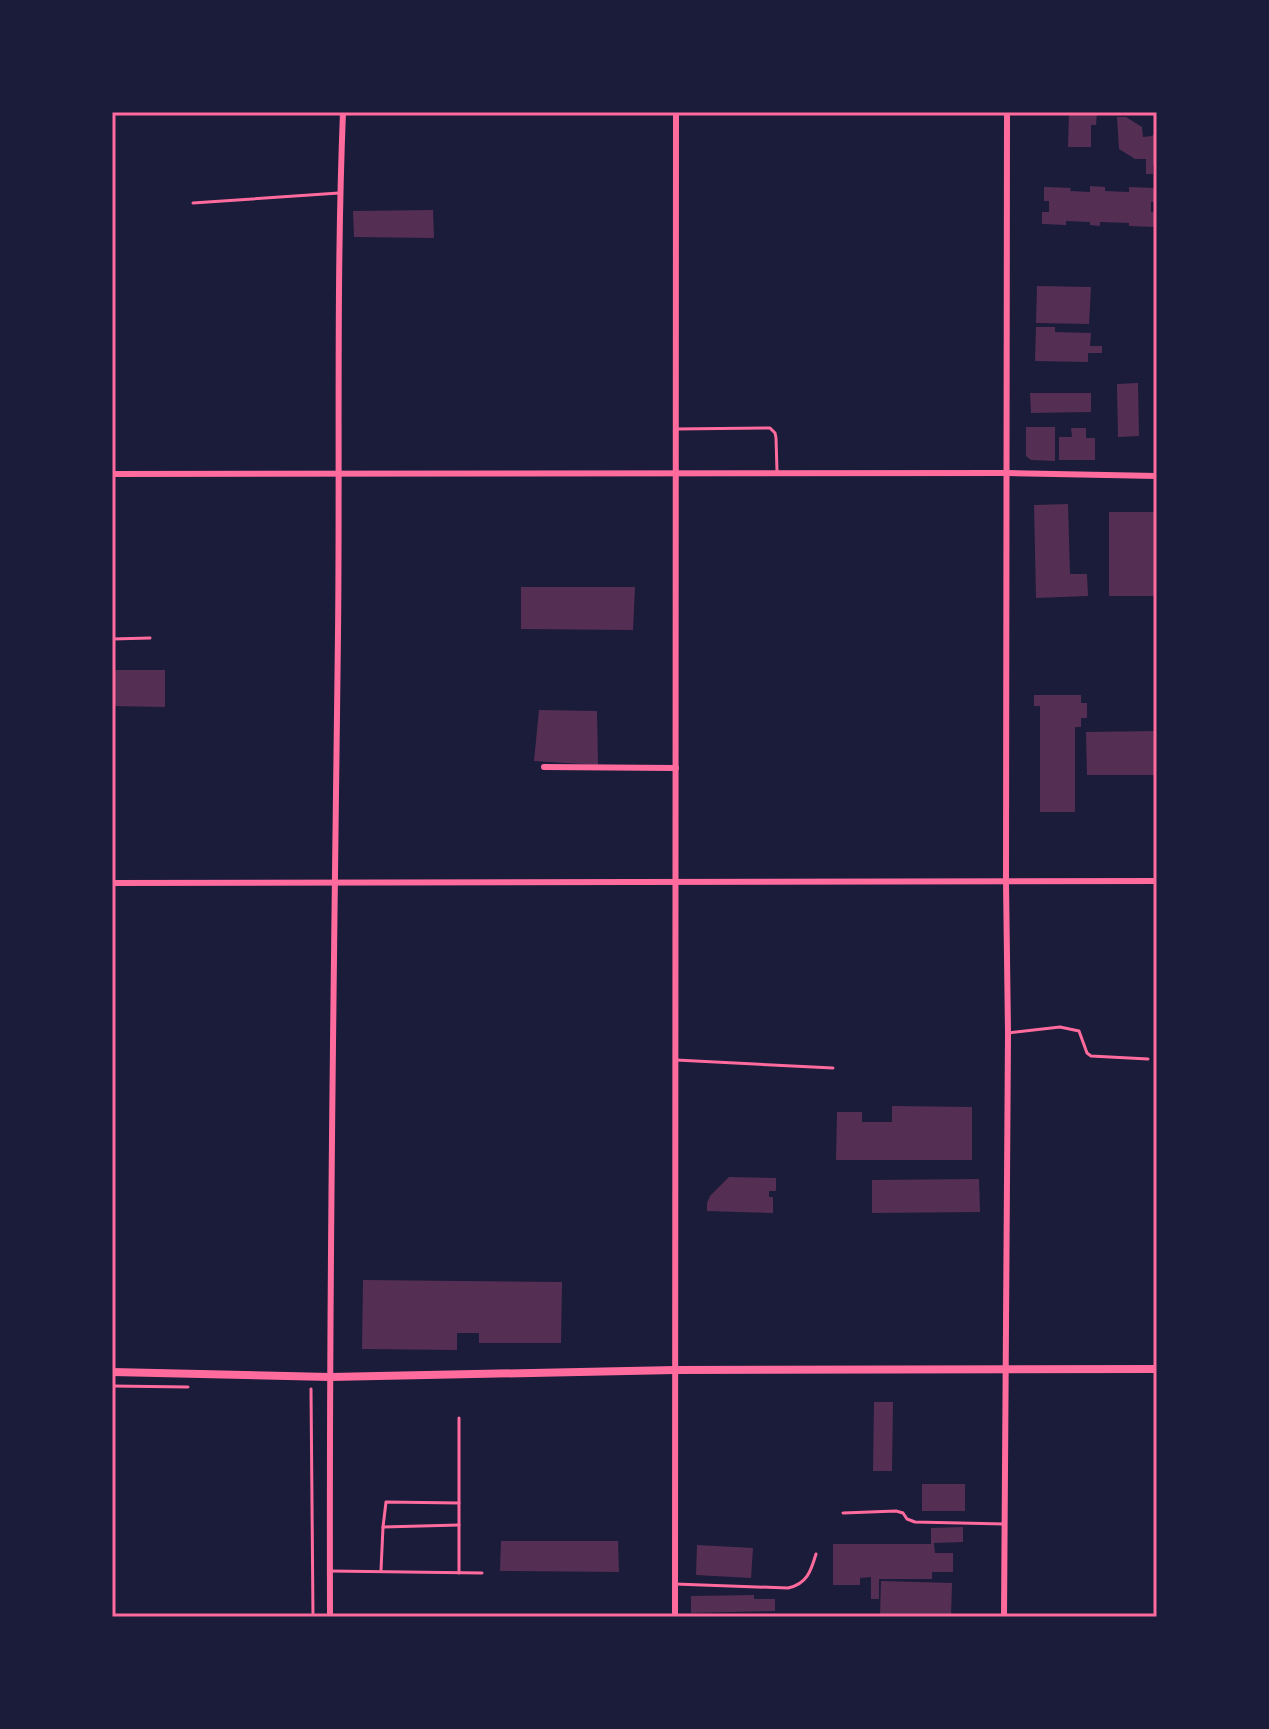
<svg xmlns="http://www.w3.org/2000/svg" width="1269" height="1729" font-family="'IBM Plex Serif',serif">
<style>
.building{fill:#542f53}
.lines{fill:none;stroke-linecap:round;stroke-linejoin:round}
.path{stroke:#ff6b9d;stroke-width:3}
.service{stroke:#ff6b9d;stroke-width:3}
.minor{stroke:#ff6b9d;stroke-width:6}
.tertiary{stroke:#ff6b9d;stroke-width:8}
.neatline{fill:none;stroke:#ff6b9d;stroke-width:3}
</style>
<rect width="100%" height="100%" fill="#1b1b3a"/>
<!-- building -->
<g class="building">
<polygon points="1069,112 1097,112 1096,125 1091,125 1091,147 1068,147"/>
<polygon points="1117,117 1126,117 1142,127 1143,137 1152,136 1157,131 1157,165 1153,165 1153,174 1146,174 1146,159 1135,159 1119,149"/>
<polygon points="1090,186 1105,187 1105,191 1129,192 1129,187 1156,188 1156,202 1151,202 1151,212 1155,212 1155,227 1129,226 1129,223 1100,222 1100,226 1090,225 1090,222 1066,221 1066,225 1042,224 1042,212 1049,212 1049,201 1044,201 1044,187 1071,188 1070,191 1090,192"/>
<polygon points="433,210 434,238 354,237 353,211"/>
<polygon points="1037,286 1091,287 1089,324 1036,323"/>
<polygon points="1036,327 1055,327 1055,332 1091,333 1090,346 1102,346 1102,353 1088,353 1088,362 1035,361"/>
<polygon points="1138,383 1139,436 1118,437 1117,384"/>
<polygon points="1030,393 1091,393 1091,412 1031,413"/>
<polygon points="1026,427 1055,427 1055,461 1031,460 1026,456"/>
<polygon points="1071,428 1086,428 1086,438 1095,438 1095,460 1059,460 1059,437 1072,437"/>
<polygon points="1068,504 1070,574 1087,574 1088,596 1036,598 1034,505"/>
<rect x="1109" y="512" width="48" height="84"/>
<polygon points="521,587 635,587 633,630 521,629"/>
<polygon points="112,670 165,670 165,707 112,706"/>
<polygon points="1034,695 1081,695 1081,703 1087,703 1087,718 1081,718 1081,727 1075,727 1075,812 1040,812 1040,706 1034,706"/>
<polygon points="539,710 597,711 598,765 534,761"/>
<polygon points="1157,731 1157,775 1087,775 1086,732"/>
<polygon points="892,1106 972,1107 972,1160 836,1160 837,1112 862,1112 862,1122 892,1122"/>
<polygon points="729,1177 776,1178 776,1191 769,1191 769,1197 773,1197 773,1213 707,1211 707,1203 710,1196"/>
<polygon points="979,1179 980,1212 872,1213 872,1180"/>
<polygon points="363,1280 562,1282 561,1343 479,1343 479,1333 457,1333 457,1350 362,1349"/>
<polygon points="874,1402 893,1402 892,1471 873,1471"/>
<rect x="922" y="1484" width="43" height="27"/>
<polygon points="963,1527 963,1542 934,1543 935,1553 953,1553 953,1572 932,1572 932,1579 879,1579 879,1599 871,1599 871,1577 860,1578 860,1585 833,1585 833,1544 931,1544 931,1528"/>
<polygon points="501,1541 618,1541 619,1572 500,1571"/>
<polygon points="697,1545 753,1548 751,1578 696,1575"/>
<polygon points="881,1581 952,1583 951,1617 880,1617"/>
<polygon points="754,1595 754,1599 775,1599 775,1611 691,1613 691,1596"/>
</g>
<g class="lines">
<!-- path -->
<g class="path">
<polyline points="112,1386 188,1387"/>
<polyline points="311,1389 313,1617"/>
</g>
<!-- service -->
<g class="service">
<polyline points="193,203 339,193"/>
<polyline points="676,429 770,428 775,433 776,438 777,471"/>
<polyline points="112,639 150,638"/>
<polyline points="1008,1033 1060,1027 1079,1031 1087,1053 1091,1056 1148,1059"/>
<polyline points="676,1060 833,1068"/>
<polyline points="459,1418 459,1573"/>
<polyline points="843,1513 896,1511 903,1513 907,1519 915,1522 1004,1524"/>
<polyline points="383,1527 459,1525"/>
<polyline points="381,1570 383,1527 386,1502 459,1503"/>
<polyline points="330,1571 482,1573"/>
<path d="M675,1584l113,4c19,-4 23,-17 28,-34"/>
</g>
<!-- minor -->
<g class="minor">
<polyline points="112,474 1007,473 1157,476"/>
<polyline points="544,767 676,768"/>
<polyline points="112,883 1157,881"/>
<path d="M330,1617c-1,-328 4,-655 8,-983 2,-174 -2,-348 5,-522"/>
<polyline points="675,1617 676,112"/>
<polyline points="1004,1617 1008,1033 1006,882 1007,112"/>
</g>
<!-- tertiary -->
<polyline class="tertiary" points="112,1372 330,1377 675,1370 1157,1369"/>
</g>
<!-- border -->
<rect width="1269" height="1729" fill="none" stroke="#1b1b3a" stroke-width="228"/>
<rect x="114" y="114" width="1041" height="1501" class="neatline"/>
</svg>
